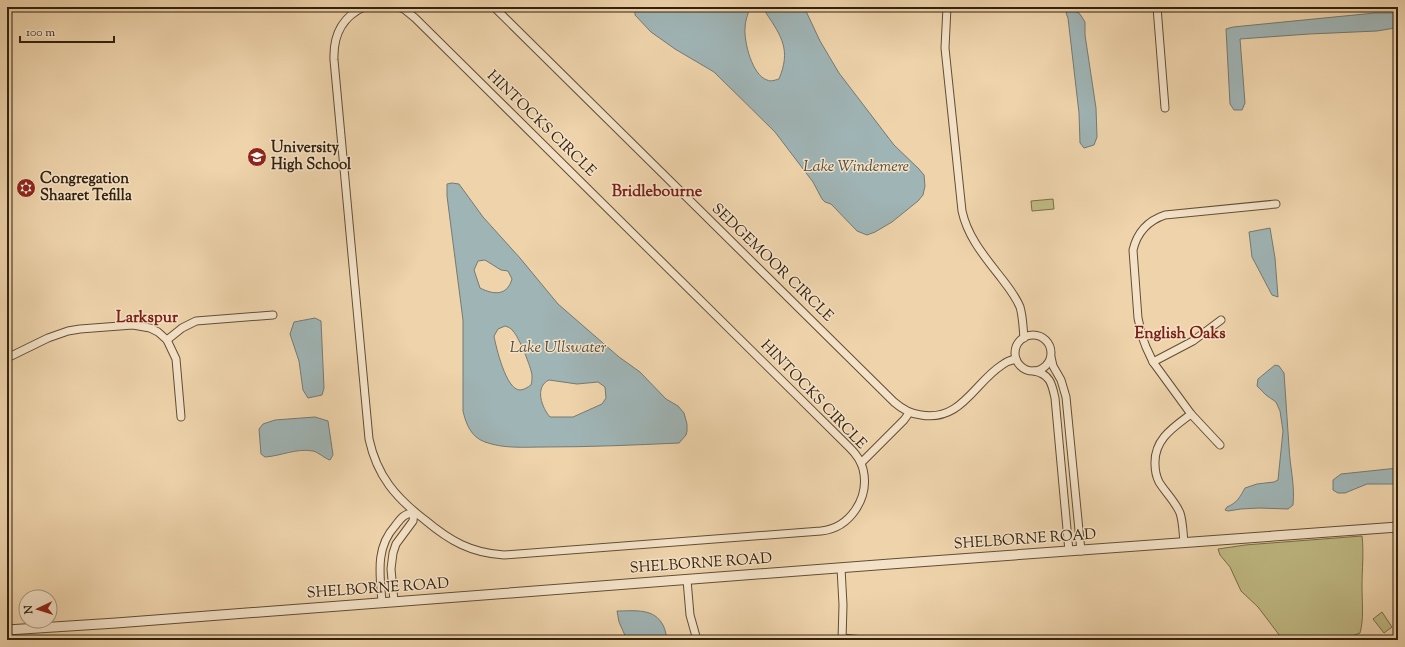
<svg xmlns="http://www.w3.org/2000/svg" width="1405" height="647" font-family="'Sorts Mill Goudy',serif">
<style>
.green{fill:#c0ba84;stroke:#7a6e49}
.water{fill:#9fb4b5;stroke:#747a72;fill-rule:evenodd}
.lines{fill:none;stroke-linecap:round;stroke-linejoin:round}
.stream{stroke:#747a72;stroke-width:2}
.minor-casing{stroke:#624e35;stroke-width:9}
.tertiary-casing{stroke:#624e35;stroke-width:11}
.minor{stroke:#f4e2c8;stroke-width:7}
.tertiary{stroke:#f4e2c8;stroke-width:9}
.labels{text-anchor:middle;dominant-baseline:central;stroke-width:3;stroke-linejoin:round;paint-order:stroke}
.street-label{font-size:15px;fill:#33220e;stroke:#f4e2c8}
.poi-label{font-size:15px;font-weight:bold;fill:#33220e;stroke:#f4e2c8;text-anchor:start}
.water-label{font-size:16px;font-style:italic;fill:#534e40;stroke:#f4e2c8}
.neighbourhood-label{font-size:16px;font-weight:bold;fill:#7a1f14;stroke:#f4e2c8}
</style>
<rect width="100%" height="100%" fill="#eed3ab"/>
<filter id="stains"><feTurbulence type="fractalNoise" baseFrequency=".005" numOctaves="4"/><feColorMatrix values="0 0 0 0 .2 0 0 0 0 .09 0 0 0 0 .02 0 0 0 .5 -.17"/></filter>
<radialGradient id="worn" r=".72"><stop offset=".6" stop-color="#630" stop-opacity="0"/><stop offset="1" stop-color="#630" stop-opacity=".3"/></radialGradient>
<!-- green -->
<g class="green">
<polygon points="1053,199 1054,209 1032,211 1031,201"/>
<path d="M1362,536c2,17 0,33 0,50 0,16 2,33 -2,47l-19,7h-58l-25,-33 -17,-16 -11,-24 -10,-12 -2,-6 27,-4z"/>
<polygon points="1382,612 1392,627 1384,633 1373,619"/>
</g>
<!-- water -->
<g class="water">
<path d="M638,7h112c-2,7 -5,14 -5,21 -1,14 7,47 22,52 4,2 8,0 12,-1 12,-29 3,-42 -13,-66l1,-6h36l2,2 15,32 19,32 55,72 25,24 5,6 1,11 -2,9 -5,6 -26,21 -17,10 -8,3 -10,-4 -26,-27 -6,-2 -3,-3 -9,-17 -38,-50 -61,-60 -39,-23 -24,-17 -16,-17v-4z"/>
<polygon points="1069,10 1073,10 1080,14 1085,22 1085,35 1096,108 1097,137 1094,145 1084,148 1080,143 1079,113 1068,18 1066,13"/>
<polygon points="1375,13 1398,13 1398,24 1395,28 1377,31 1309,34 1240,39 1245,103 1242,110 1234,110 1230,104 1226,29 1233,27"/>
<path d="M452,183l7,1 24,33 37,41 38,46 61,53 21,15 26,27 12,7 6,7 3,11v7l-1,4 -7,8c-45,2 -89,4 -134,4 -20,0 -41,2 -60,-5 -14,-5 -19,-18 -22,-31v-91l-16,-124v-12zM485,260l16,10 7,1 4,8c-5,17 -18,16 -32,9l-6,-18 4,-9zM505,326c3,1 6,2 8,5 6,6 18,36 19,44 0,4 0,7 -1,10 -3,2 -7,5 -11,5 -14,0 -24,-43 -26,-54l4,-7zM549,380l28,4 21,-2 7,5 1,11 -4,6 -29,13h-23c-8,-9 -16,-30 -1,-37z"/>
<polygon points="1270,228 1275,258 1278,297 1272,295 1252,257 1249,232"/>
<polygon points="315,318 321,321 324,388 322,395 308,398 303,390 299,361 290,334 294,322"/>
<path d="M1275,365l4,1 5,7c2,25 3,49 5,74 1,20 6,38 4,58l-5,4 -29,-1 -18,1 -13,2 -3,-1 2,-3c10,-4 13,-10 18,-19l12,-4 17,-2 4,-2 5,-49 -3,-20 -4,-9 -10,-7 -9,-9 1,-7z"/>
<path d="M315,417l13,4 5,34 -3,5c-6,-2 -12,-8 -17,-9 -17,-3 -32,5 -48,6l-4,-3 -2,-25 4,-5 12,-4z"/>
<polygon points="1398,468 1398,484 1367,484 1345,493 1338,493 1333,490 1333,480 1341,474"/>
<path d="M617,611c15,0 35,-3 44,11 4,5 5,12 6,18h-40l-8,-18z"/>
</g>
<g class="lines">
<!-- stream -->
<polyline class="stream" points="805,9 807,7"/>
<!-- minor casing -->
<g class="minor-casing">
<g id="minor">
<path d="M364,7c-22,10 -31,29 -30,53l35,379c8,37 27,59 56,81 25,21 46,33 79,35l317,-24c29,-3 49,-33 42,-62 -2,-8 -7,-15 -13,-21l-435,-430 -11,-9 -6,-2"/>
<path d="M494,7l400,395c8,7 16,12 27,13 40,7 53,-32 81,-50 4,-3 9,-5 14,-6"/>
<path d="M947,7l-2,41 17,163c6,27 23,46 40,68 7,9 14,18 18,28 3,10 3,21 4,31"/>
<polyline points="1157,7 1165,108"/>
<circle cx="1033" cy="353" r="18"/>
<polyline points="167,340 182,328 196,321 273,315"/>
<polyline points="1051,357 1053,366 1061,380 1066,397 1081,551"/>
<polyline points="7,358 48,338 68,331 80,329 133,325 150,328 158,332 167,340 176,359 181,417"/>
<polyline points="1153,362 1193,341 1221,320"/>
<path d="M1034,371c16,3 18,13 21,27l14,153"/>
<path d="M1220,445l-29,-31 -38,-52 -7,-15 -4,-11 -4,-18 -5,-68c4,-17 14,-29 32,-35l111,-11"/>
<polyline points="861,463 904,420 909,413"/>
<path d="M1184,543c-1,-10 -1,-21 -4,-30 -5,-12 -15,-21 -21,-31 -3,-6 -4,-12 -4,-18 -1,-25 19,-37 36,-50"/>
<polyline points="841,568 843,605 842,640"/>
<polyline points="687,580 690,615 697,640"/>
<polyline points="394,601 391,569 393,553 396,544 413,521 414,512"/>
<path d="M382,602c-2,-27 -7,-54 13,-76 7,-9 8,-11 19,-14"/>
<polyline points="842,638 864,640"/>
</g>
</g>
<!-- tertiary casing -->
<g class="tertiary-casing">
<polyline id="tertiary" points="7,630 116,623 890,564 1398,527"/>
</g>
<!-- minor -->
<use href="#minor" class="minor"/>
<!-- tertiary -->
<use href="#tertiary" class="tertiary"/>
</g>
<!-- icons -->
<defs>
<g id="school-disc" transform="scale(1)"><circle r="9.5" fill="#8f2418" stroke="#f4e2c8"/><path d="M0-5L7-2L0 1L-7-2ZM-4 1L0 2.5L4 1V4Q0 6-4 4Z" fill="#fff"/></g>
<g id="synagogue-disc" transform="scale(1)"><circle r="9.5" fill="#8f2418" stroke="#f4e2c8"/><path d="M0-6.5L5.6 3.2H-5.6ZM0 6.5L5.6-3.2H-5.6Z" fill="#fff"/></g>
</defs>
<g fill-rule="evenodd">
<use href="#school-disc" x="257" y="157"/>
<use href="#synagogue-disc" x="26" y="188"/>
</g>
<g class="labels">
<!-- street labels -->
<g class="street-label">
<text transform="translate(541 124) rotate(44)">HINTOCKS CIRCLE</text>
<text transform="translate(772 263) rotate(44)">SEDGEMOOR CIRCLE</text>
<text transform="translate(813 395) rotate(46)">HINTOCKS CIRCLE</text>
<text transform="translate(1025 540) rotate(-4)">SHELBORNE ROAD</text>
<text transform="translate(701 564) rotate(-4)">SHELBORNE ROAD</text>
<text transform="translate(378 589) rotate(-4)">SHELBORNE ROAD</text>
</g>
<!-- poi labels -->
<g class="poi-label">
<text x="271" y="148">University<tspan x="271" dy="17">High School</tspan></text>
<text x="40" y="179">Congregation<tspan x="40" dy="17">Shaaret Tefilla</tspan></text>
</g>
<!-- water labels -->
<g class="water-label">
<text x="856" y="167">Lake Windemere</text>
<text x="558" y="348">Lake Ullswater</text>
</g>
<!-- neighbourhood labels -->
<g class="neighbourhood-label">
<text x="657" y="192">Bridlebourne</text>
<text x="147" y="318">Larkspur</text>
<text x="1180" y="334">English Oaks</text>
</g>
</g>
<!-- margin -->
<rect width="1405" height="647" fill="none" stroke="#eed3ab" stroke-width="24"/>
<rect x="8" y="8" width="1389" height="631" fill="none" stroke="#33220e" stroke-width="2"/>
<rect x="12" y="12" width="1381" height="623" fill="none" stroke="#33220e"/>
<!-- north arrow -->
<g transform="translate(38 609) rotate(266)"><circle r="19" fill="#f4e2c8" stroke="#a7957e"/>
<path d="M0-3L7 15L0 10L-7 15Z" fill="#8f2418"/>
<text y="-6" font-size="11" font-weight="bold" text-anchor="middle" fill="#33220e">N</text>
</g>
<!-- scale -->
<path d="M20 36v6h94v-6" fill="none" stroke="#33220e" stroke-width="2"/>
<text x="26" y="36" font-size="12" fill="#33220e" stroke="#f4e2c8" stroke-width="3" paint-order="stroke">100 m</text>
<rect width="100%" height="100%" filter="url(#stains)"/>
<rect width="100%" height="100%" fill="url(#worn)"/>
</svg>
